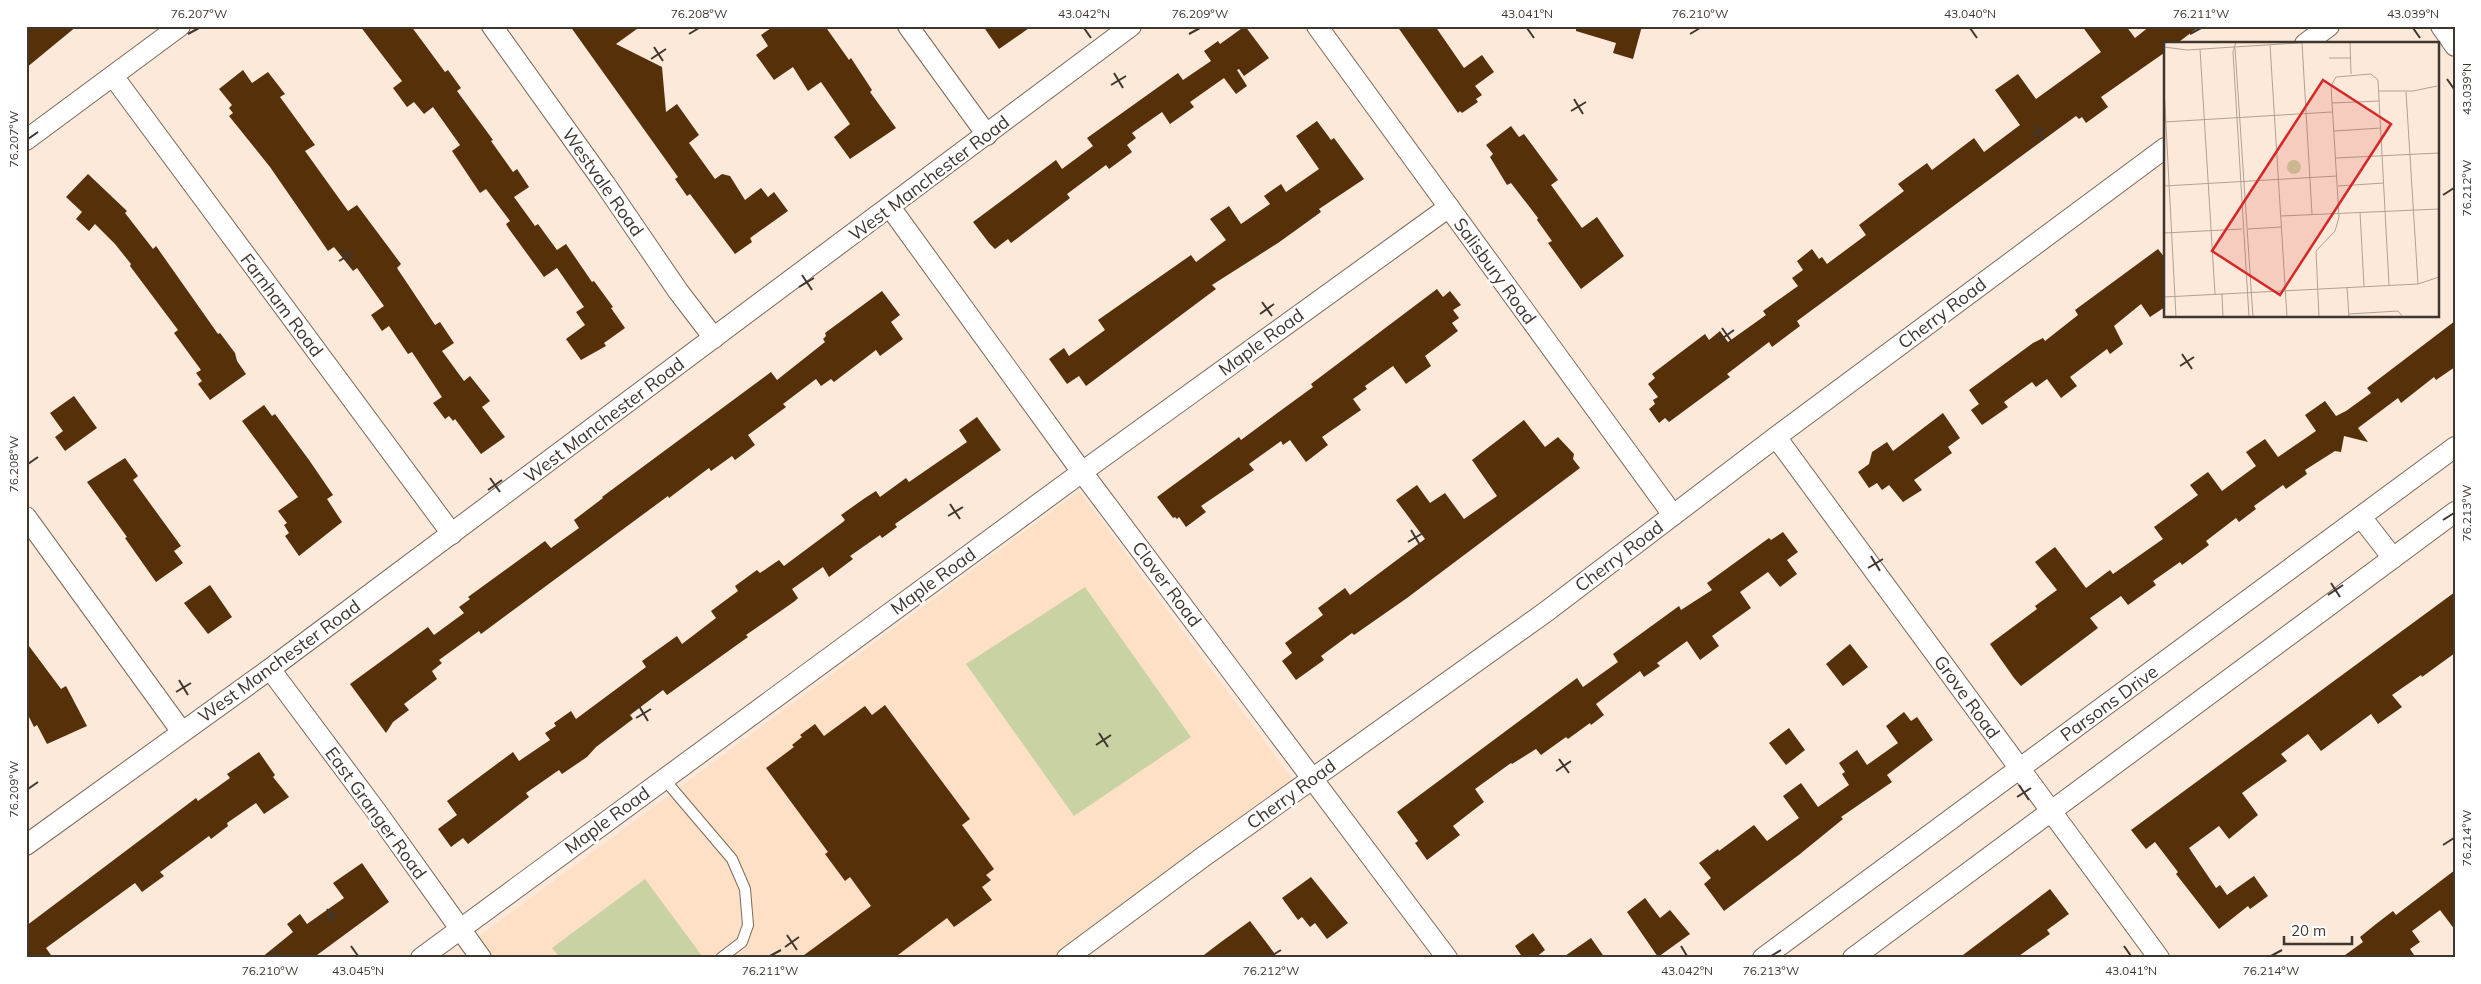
<svg xmlns="http://www.w3.org/2000/svg" width="2481" height="984" font-family="Mulish,sans-serif">
<style>
.built{fill:#fee0c7}
.green{fill:#c9d2a3}
.building{fill:#553009}
.lines{fill:none;stroke-linecap:round;stroke-linejoin:round}
.service-casing{stroke:#7d6958;stroke-width:12}
.minor-casing{stroke:#7d6958;stroke-width:22}
.service{stroke:#fff;stroke-width:10}
.minor{stroke:#fff;stroke-width:20}
.ticks{fill:none;stroke:#3f362e;stroke-width:2}
.labels{text-anchor:middle;dominant-baseline:central;stroke-width:5;stroke-linejoin:round;paint-order:stroke}
.street-label{font-size:18px;fill:#3f362e;stroke:#fff}
.inset-road{fill:none;stroke:#b0a195;stroke-width:1}
.view{fill:#d62828;fill-opacity:0.15;stroke:#d62828;stroke-width:2.5}
.inset-edge{fill:none;stroke:#3f362e;stroke-width:2.5}
.neatline{fill:none;stroke:#3f362e;stroke-width:2}
.ticks-label{font-size:12px;text-anchor:middle;fill:#3f362e}
</style>
<rect width="100%" height="100%" fill="#fce9da"/>
<!-- built -->
<polygon class="built" points="1079,491 1293,780 1054,958 494,958 478,937"/>
<!-- green -->
<g class="green">
<polygon points="1085,587 1191,737 1074,816 966,664"/>
<polygon points="645,879 702,956 699,958 560,958 552,948"/>
</g>
<!-- building -->
<g class="building">
<polygon points="26,26 77,26 26,68"/>
<polygon points="360,26 411,26 445,72 448,70 461,88 457,91 493,140 491,141 513,172 517,169 529,187 514,197 535,226 538,224 557,250 566,244 592,282 594,281 613,307 611,308 625,328 604,343 606,346 581,360 566,339 585,325 576,312 584,307 557,268 544,277 509,229 506,224 510,221 486,189 480,193 452,151 460,145 433,107 424,114 414,102 407,107 393,88 402,81"/>
<polygon points="570,26 641,26 616,44 662,67 666,112 677,104 699,135 689,143 715,179 722,174 730,176 745,200 761,188 768,197 774,192 788,211 750,238 752,242 735,254 690,194 687,196 675,179 678,177"/>
<polygon points="774,26 825,26 849,60 851,58 872,90 870,92 896,128 850,159 834,137 850,124 821,82 808,91 793,67 774,80 756,55 768,46 761,35"/>
<polygon points="983,26 1032,26 999,49"/>
<polygon points="1245,26 1269,58 1244,76 1239,69 1237,70 1247,86 1236,94 1224,78 1190,102 1194,107 1170,124 1162,112 1132,133 1136,138 1127,145 1132,152 1109,169 1106,165 1067,194 1070,198 1011,243 1008,239 995,249 989,243 973,222 1056,160 1062,169 1093,146 1087,138 1178,73 1183,80 1211,61 1204,51 1218,41 1220,44"/>
<polygon points="1397,26 1435,26 1464,68 1482,55 1494,72 1475,86 1482,95 1476,99 1478,102 1462,113 1460,111 1458,113"/>
<polygon points="1576,26 1642,26 1633,59 1613,53 1616,43 1576,31"/>
<polygon points="2082,26 2126,26 2135,38 2150,26 2200,26 2176,44 2165,44 2164,53 2101,97 2108,107 2086,123 2082,117 2079,119 2076,116 1797,321 1800,326 1772,347 1769,342 1727,374 1730,377 1669,422 1665,418 1659,423 1649,409 1655,404 1653,400 1658,397 1648,384 1655,378 1652,374 1705,334 1709,340 1720,331 1728,342 1766,315 1763,311 1798,286 1792,278 1803,270 1797,261 1812,249 1819,259 1822,257 1827,264 1866,235 1859,225 1904,191 1898,184 1927,163 1932,170 1974,138 1984,152 2020,125 1995,90 2018,74 2036,99 2101,52"/>
<polygon points="243,70 252,83 268,72 285,94 280,97 315,145 305,151 348,211 357,205 401,264 397,268 435,325 440,322 454,343 442,351 464,381 470,376 490,401 482,407 505,437 481,454 455,419 453,421 449,416 445,419 433,403 442,397 412,352 408,354 389,326 382,331 371,315 384,306 357,268 353,271 334,247 328,251 270,167 229,116 233,113 229,108 232,105 219,89"/>
<polygon points="1317,121 1331,140 1334,138 1364,179 1319,209 1321,212 1278,243 1212,285 1216,289 1086,386 1079,376 1067,384 1049,359 1064,348 1069,356 1105,330 1098,320 1191,255 1196,262 1226,240 1210,219 1229,206 1241,224 1270,204 1264,196 1281,184 1286,192 1319,169 1296,136"/>
<polygon points="1511,126 1519,137 1524,134 1558,180 1551,185 1582,228 1597,217 1624,256 1581,289 1548,243 1552,241 1537,220 1538,218 1511,183 1507,185 1490,157 1493,154 1486,145"/>
<polygon points="88,174 127,211 125,213 153,249 156,246 218,334 220,333 235,353 237,361 246,374 210,400 198,384 202,381 196,373 201,370 174,333 178,330 130,266 131,264 115,244 95,224 89,231 76,219 82,212 66,197"/>
<polygon points="2158,249 2165,258 2165,307 2150,317 2141,304 2114,326 2123,344 2110,354 2107,349 2070,377 2077,386 2061,398 2047,379 2036,387 2032,382 2004,402 2008,407 1982,425 1971,410 1979,404 1969,390 2033,343 2043,338 2045,341 2078,315 2075,310"/>
<polygon points="1437,289 1443,297 1450,291 1461,305 1453,310 1459,318 1452,323 1458,331 1425,356 1431,366 1406,384 1393,366 1365,386 1367,389 1353,399 1361,410 1322,437 1328,445 1306,462 1290,440 1283,445 1281,441 1249,464 1254,470 1201,506 1206,512 1186,527 1179,517 1177,519 1175,517 1173,518 1157,497 1239,437 1241,440 1276,414 1313,387 1311,384"/>
<polygon points="882,291 900,315 891,322 903,339 880,356 876,350 834,382 831,379 821,386 816,379 783,404 786,407 748,435 755,445 735,460 732,456 711,471 709,468 669,498 668,496 481,634 479,631 439,660 442,663 432,671 437,679 404,704 409,710 393,722 386,733 350,684 428,627 434,635 464,613 459,607 470,599 468,597 545,541 551,548 579,528 574,520 603,498 602,497 771,372 777,380 825,342 823,339 826,336 825,333"/>
<polygon points="2455,321 2455,367 2436,380 2434,377 2401,403 2398,398 2358,428 2368,442 2344,436 2341,452 2335,451 2305,470 2307,474 2286,489 2283,485 2254,506 2256,509 2239,522 2236,518 2206,541 2209,545 2182,565 2180,562 2153,581 2156,585 2128,605 2121,596 2090,618 2098,628 2021,686 2014,678 1990,644 2037,609 2035,606 2057,590 2035,562 2055,547 2086,588 2110,570 2113,574 2163,539 2154,527 2198,495 2190,485 2208,472 2222,491 2256,466 2246,452 2265,439 2278,457 2316,431 2305,415 2325,401 2336,416 2346,411 2371,393 2367,388"/>
<polygon points="74,396 97,428 65,451 55,437 63,431 50,413"/>
<polygon points="264,405 272,416 275,414 309,460 333,495 327,499 342,522 299,556 285,536 289,533 284,525 287,523 278,511 298,497 242,421"/>
<polygon points="1943,413 1960,438 1948,447 1952,453 1914,480 1922,490 1903,502 1889,485 1882,490 1877,483 1869,488 1858,472 1869,464 1872,452 1887,442 1893,451"/>
<polygon points="977,417 1001,450 895,524 897,527 882,538 880,535 850,556 853,559 829,577 823,567 792,589 798,598 795,601 746,635 748,637 667,695 663,690 630,715 633,719 596,747 587,757 562,774 559,770 526,793 529,797 468,844 463,838 451,847 438,829 457,815 447,801 513,752 519,761 550,740 545,733 556,726 554,723 571,711 576,719 646,667 642,661 677,636 682,644 716,618 711,611 738,591 735,586 757,570 760,573 779,560 784,566 843,522 845,520 841,515 865,498 876,491 880,497 906,478 909,482 967,442 959,430"/>
<polygon points="1524,420 1545,447 1558,437 1574,454 1573,459 1580,468 1407,598 1354,635 1352,633 1321,656 1324,660 1296,680 1282,661 1292,653 1285,643 1323,615 1318,608 1345,588 1350,595 1425,539 1396,500 1417,485 1430,503 1445,493 1464,519 1497,496 1472,460"/>
<polygon points="125,458 138,476 133,480 181,546 174,551 183,563 156,582 125,538 127,537 87,482"/>
<polygon points="1783,532 1798,552 1787,560 1797,574 1780,587 1768,572 1740,592 1751,608 1712,636 1719,646 1700,660 1687,641 1657,663 1660,666 1644,677 1640,671 1596,704 1604,715 1591,725 1590,723 1568,739 1566,737 1541,755 1536,749 1512,764 1511,763 1475,789 1484,802 1453,826 1460,835 1427,860 1415,843 1418,841 1397,812 1577,678 1583,687 1618,662 1613,654 1679,606 1681,610 1712,590 1707,583 1769,538 1771,540"/>
<polygon points="210,585 232,617 208,634 184,603"/>
<polygon points="2455,592 2455,653 2422,677 2421,675 2392,695 2402,707 2378,724 2371,714 2321,751 2308,734 2281,754 2287,761 2242,793 2258,815 2229,839 2219,826 2189,848 2216,888 2220,885 2227,895 2254,876 2268,896 2250,909 2248,906 2219,929 2176,874 2178,872 2155,842 2146,849 2131,830"/>
<polygon points="26,642 61,689 66,686 87,726 47,744 37,725 34,727 26,711"/>
<polygon points="1850,644 1868,667 1843,686 1826,664"/>
<polygon points="885,705 970,819 962,825 994,869 986,875 991,880 982,887 992,900 954,927 947,918 894,958 800,958 871,906 850,877 845,881 825,854 828,852 766,768 794,747 792,745 802,737 800,735 815,724 824,736 865,706 872,715"/>
<polygon points="1904,712 1911,721 1917,717 1933,740 1887,775 1892,782 1841,817 1843,819 1800,854 1724,911 1704,884 1711,878 1699,863 1718,849 1719,851 1754,825 1767,841 1799,818 1783,796 1801,783 1818,807 1849,785 1842,774 1845,772 1839,763 1857,750 1867,765 1898,743 1886,726"/>
<polygon points="1789,728 1805,750 1786,765 1769,743"/>
<polygon points="259,752 275,775 273,777 289,797 264,814 256,803 227,823 228,826 211,839 209,836 160,872 164,876 142,892 135,883 46,948 53,958 26,958 26,926 196,798 198,801 230,778 227,774"/>
<polygon points="362,863 389,902 313,958 261,958 293,932 287,924 300,914 307,924 344,898 333,883"/>
<polygon points="2455,870 2455,930 2440,910 2412,931 2420,942 2410,949 2416,958 2341,958 2363,942 2360,937 2376,924 2393,911 2396,915"/>
<polygon points="1311,877 1348,923 1327,939 1315,923 1310,927 1302,917 1298,920 1282,898"/>
<polygon points="2050,889 2069,914 2047,930 2050,934 2016,958 1959,958"/>
<polygon points="1645,898 1660,918 1670,910 1690,934 1658,957 1627,912"/>
<polygon points="1250,921 1278,958 1200,958 1221,942"/>
<polygon points="1533,933 1545,950 1535,958 1523,958 1515,946"/>
<polygon points="1591,938 1605,958 1562,958"/>
</g>
<g class="lines">
<!-- service casing -->
<g class="service-casing">
<polyline id="service" points="664,779 732,859 745,889 748,925 742,942 721,958"/>
</g>
<!-- minor casing -->
<g class="minor-casing">
<g id="minor">
<polyline points="492,26 605,184 678,291 714,338"/>
<polyline points="908,26 987,135"/>
<polyline points="1317,26 1673,515"/>
<polyline points="2441,26 2455,46"/>
<polyline points="2305,44 2329,26"/>
<polyline points="113,76 452,534"/>
<polyline points="26,140 180,26"/>
<polyline points="890,207 1082,472 1447,958"/>
<polyline points="1776,437 2159,958"/>
<polyline points="26,517 182,732"/>
<polyline points="2361,517 2393,558"/>
<polyline points="270,669 376,811 481,958"/>
<polyline points="26,845 270,669 1131,26"/>
<polyline points="421,958 1082,472 1449,207"/>
<polyline points="1067,958 1203,857 1547,611 1776,437 2165,148"/>
<polyline points="1763,958 2455,447"/>
<polyline points="1853,958 2455,512"/>
</g>
</g>
<!-- service -->
<use href="#service" class="service"/>
<!-- minor -->
<use href="#minor" class="minor"/>
</g>
<!-- ticks -->
<path class="ticks" d="M1084,28l7,10M1527,28l7,10M1970,28l7,10M2413,28l7,10M188,34l11,-6M689,34l10,-6M1189,34l11,-6M1690,34l10,-6M2190,34l11,-6M654,47l9,14M651,59l15,-10M1114,73l9,15M2447,79l7,10M1111,85l15,-9M1574,99l9,15M1571,111l15,-9M2034,125l9,15M2031,137l15,-9M28,139l10,-7M2443,195l11,-7M342,249l9,15M339,261l15,-9M802,275l10,15M799,287l15,-9M1262,302l10,14M1260,314l14,-10M1722,328l10,14M1720,340l14,-10M2182,354l10,15M2180,366l14,-9M28,464l10,-7M490,478l10,14M488,490l14,-10M950,504l10,15M948,516l15,-9M2443,520l11,-7M1411,530l9,15M1408,542l15,-9M1871,556l9,15M1868,568l15,-9M2331,583l9,14M2328,595l15,-10M179,680l9,15M176,692l15,-9M639,706l9,15M636,718l15,-9M1099,733l9,14M1096,745l15,-10M1559,759l10,14M1556,771l15,-10M2019,785l10,15M28,789l10,-7M2017,797l14,-9M2443,845l11,-7M327,909l10,14M325,921l14,-10M787,935l10,15M351,946l7,10M1681,946l6,10M2124,946l7,10M785,947l14,-10M270,956l10,-6M770,956l11,-6M1271,956l10,-6M1771,956l10,-6M2271,956l11,-6"/>
<g class="labels">
<!-- street labels -->
<g class="street-label">
<text transform="translate(929 178) rotate(-37)">West Manchester Road</text>
<text transform="translate(603 182) rotate(55)">Westvale Road</text>
<text transform="translate(1495 271) rotate(54)">Salisbury Road</text>
<text transform="translate(282 305) rotate(53)">Farnham Road</text>
<text transform="translate(1942 313) rotate(-37)">Cherry Road</text>
<text transform="translate(1261 342) rotate(-36)">Maple Road</text>
<text transform="translate(604 420) rotate(-37)">West Manchester Road</text>
<text transform="translate(1619 556) rotate(-37)">Cherry Road</text>
<text transform="translate(933 581) rotate(-36)">Maple Road</text>
<text transform="translate(1167 584) rotate(53)">Clover Road</text>
<text transform="translate(279 661) rotate(-36)">West Manchester Road</text>
<text transform="translate(1967 697) rotate(54)">Grove Road</text>
<text transform="translate(2109 703) rotate(-36)">Parsons Drive</text>
<text transform="translate(1291 794) rotate(-36)">Cherry Road</text>
<text transform="translate(376 813) rotate(54)">East Granger Road</text>
<text transform="translate(607 820) rotate(-36)">Maple Road</text>
</g>
</g>
<!-- overview -->
<g transform="translate(2164 42)">
<rect width="275" height="275" fill="#fce9da"/>
<path d="M123 125a7 7 0 1 1 14 0a7 7 0 1 1-14 0Z" fill="#c9d2a3"/>
<path class="inset-road" d="M72,0l-3,10 16,265M186,0l1,32M138,1l10,171M106,3l17,272M0,5l23,3 126,-8M71,6l18,269M36,7l15,245M165,16h22M275,37v45M0,45l12,230M215,49h34l24,-5M242,50l12,192M168,61l47,-2M0,80l168,-10M170,89l47,-3M172,116l103,-5M0,144l173,-10M174,144l46,-3M196,170l4,74M117,174l158,-7M84,187l33,-2M0,191l78,-4M183,245l2,30M58,252l1,23M0,255l254,-13 21,-7M185,272l49,-3 5,6M155,275l-3,-66 19,-20 4,-14 -8,-131 5,-9 35,-3 7,6 11,205"/>
<path class="view" d="M159,38l68,44 -111,171 -68,-44z"/>
<rect width="275" height="275" class="inset-edge"/>
</g>
<!-- border -->
<rect width="2481" height="984" fill="none" stroke="#ffffff" stroke-width="55"/>
<!-- scale -->
<path d="M2284 936v8h68v-8" fill="none" stroke="#3f362e" stroke-width="2.5"/>
<text x="2291" y="936" font-size="15" fill="#3f362e" stroke="#ffffff" stroke-width="4" paint-order="stroke">20 m</text>
<rect x="28" y="28" width="2426" height="928" class="neatline"/>
<g class="ticks-label">
<text x="199" y="18">76.207°W</text>
<text x="699" y="18">76.208°W</text>
<text x="1084" y="18">43.042°N</text>
<text x="1200" y="18">76.209°W</text>
<text x="1527" y="18">43.041°N</text>
<text x="1700" y="18">76.210°W</text>
<text x="1970" y="18">43.040°N</text>
<text x="2201" y="18">76.211°W</text>
<text x="2413" y="18">43.039°N</text>
<text transform="translate(2467 89) rotate(-90)" y="4">43.039°N</text>
<text transform="translate(14 139) rotate(-90)" y="4">76.207°W</text>
<text transform="translate(2467 188) rotate(-90)" y="4">76.212°W</text>
<text transform="translate(14 464) rotate(-90)" y="4">76.208°W</text>
<text transform="translate(2467 513) rotate(-90)" y="4">76.213°W</text>
<text transform="translate(14 789) rotate(-90)" y="4">76.209°W</text>
<text transform="translate(2467 838) rotate(-90)" y="4">76.214°W</text>
<text x="270" y="975">76.210°W</text>
<text x="358" y="975">43.045°N</text>
<text x="770" y="975">76.211°W</text>
<text x="1271" y="975">76.212°W</text>
<text x="1687" y="975">43.042°N</text>
<text x="1771" y="975">76.213°W</text>
<text x="2131" y="975">43.041°N</text>
<text x="2271" y="975">76.214°W</text>
</g>
</svg>
